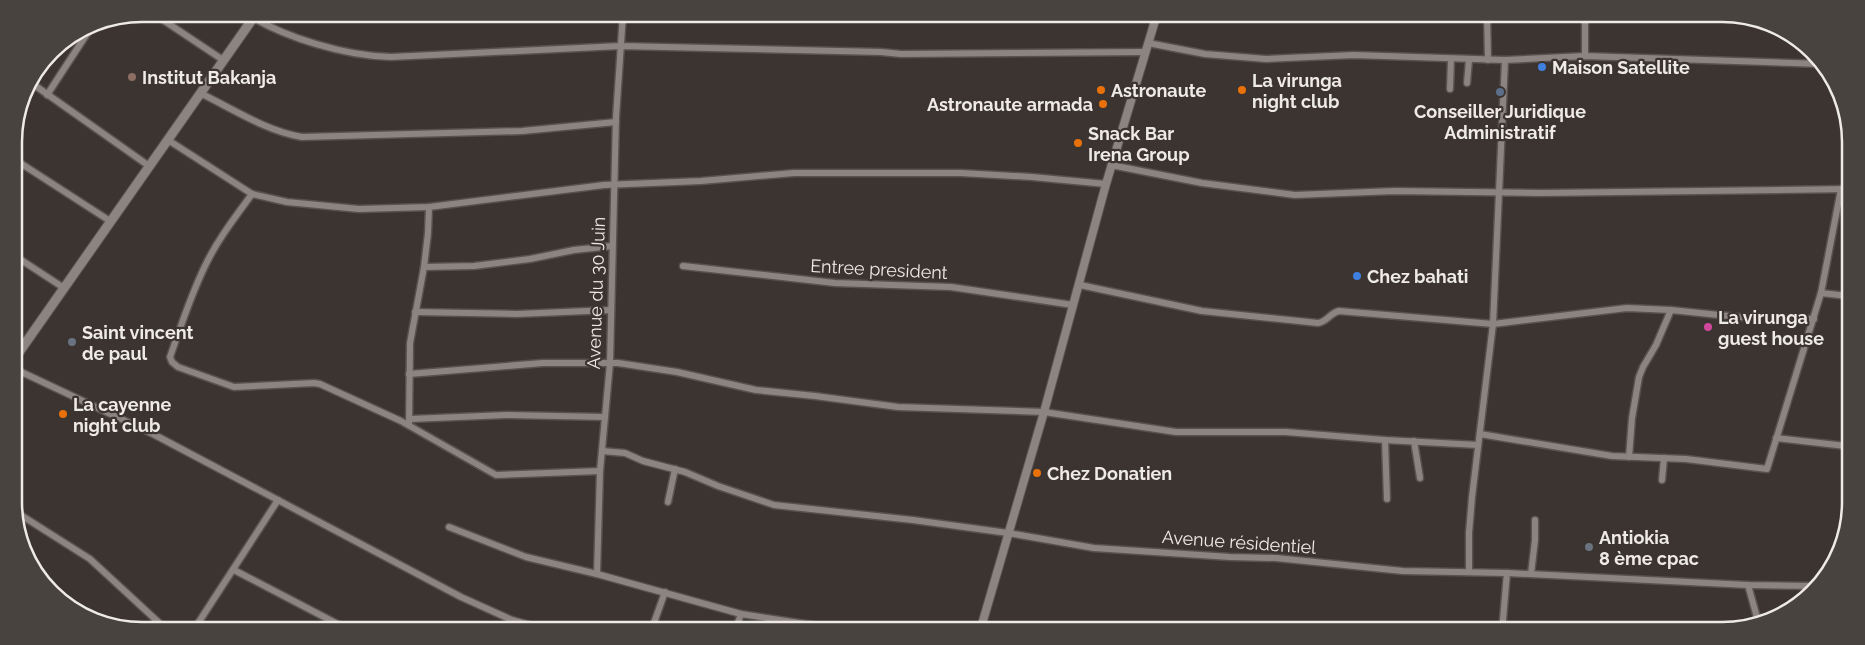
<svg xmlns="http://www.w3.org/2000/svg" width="1865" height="645" font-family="Raleway,sans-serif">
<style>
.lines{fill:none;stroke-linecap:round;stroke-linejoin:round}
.minor-casing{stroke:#57524f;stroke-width:9}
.tertiary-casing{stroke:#57524f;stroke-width:10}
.secondary-casing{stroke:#57524f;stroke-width:11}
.minor{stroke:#8c8480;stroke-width:6}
.tertiary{stroke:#8c8480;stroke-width:8}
.secondary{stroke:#8c8480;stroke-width:9}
.shop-dot{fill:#3f7fe0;stroke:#3b3431;stroke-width:2}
.education-dot{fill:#8d6e63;stroke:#3b3431;stroke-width:2}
.food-dot{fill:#e8710a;stroke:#3b3431;stroke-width:2}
.service-dot{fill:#5c6f8a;stroke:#3b3431;stroke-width:2}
.hotel-dot{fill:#d1479c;stroke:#3b3431;stroke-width:2}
.worship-dot{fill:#6b7280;stroke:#3b3431;stroke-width:2}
.labels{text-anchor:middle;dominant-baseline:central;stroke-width:4.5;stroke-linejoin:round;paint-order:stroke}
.poi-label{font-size:18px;font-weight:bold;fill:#eeeae8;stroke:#3b3431;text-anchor:start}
.street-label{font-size:18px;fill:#eeeae8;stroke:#3b3431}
.rim{fill:none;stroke:#eeeae8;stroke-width:2.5}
</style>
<rect width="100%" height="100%" fill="#3b3431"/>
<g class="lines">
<!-- minor casing -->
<g class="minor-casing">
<g id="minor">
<polyline points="154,14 223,60"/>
<path d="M247,14c38,24 99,42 144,43l229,-11 261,6 20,2 244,-2"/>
<polyline points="1487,14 1488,60"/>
<polyline points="1148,43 1205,54 1266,59 1354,55 1505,60 1585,56 1822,64"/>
<polyline points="1585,56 1585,14"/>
<polyline points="30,82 149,166"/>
<polyline points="1467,83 1469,60"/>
<polyline points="1450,89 1451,59"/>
<path d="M200,93c33,16 66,38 102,44l220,-6 94,-9"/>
<polyline points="47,95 94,23"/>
<polyline points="168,140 252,194 287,202 359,209 429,207 604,185 701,181 794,173 961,173 1032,177 1106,184"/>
<polyline points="14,159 110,221"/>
<polyline points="1111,165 1202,183 1295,195 1394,191 1541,193 1849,189"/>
<path d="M252,194c-16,22 -34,45 -46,70 -15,30 -25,62 -36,93l2,5 6,5 56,20 80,-4 6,1 81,37 95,54 104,-4"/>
<polyline points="15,256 64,288"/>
<polyline points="683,266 835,283 951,287 1073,305"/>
<polyline points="424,267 474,266 530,259 574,250 612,246"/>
<path d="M1080,285l122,26 116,12c9,-1 12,-10 21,-12l154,13 134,-16 44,2 67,7 76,2"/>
<polyline points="1821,293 1848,296"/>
<polyline points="415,312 517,314 611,310"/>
<polyline points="15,369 153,434 461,597 512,620 552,631"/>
<polyline points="409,374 543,363 618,363 677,372 756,390 815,396 898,407 1044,412 1176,432 1286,432 1385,440 1478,445"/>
<polyline points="410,419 506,415 605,417"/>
<polyline points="409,425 410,343 424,267 428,233 429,207"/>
<polyline points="1480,434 1612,456 1686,459 1767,469 1821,293 1841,189"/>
<polyline points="1776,438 1846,446"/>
<polyline points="1385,440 1387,499"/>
<polyline points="1414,441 1420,478"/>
<polyline points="602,451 625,453 643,461 685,472 718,486 774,505 913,520 1008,533 1094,548 1230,557 1276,558 1403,571 1507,573 1748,585 1814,586"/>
<polyline points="1629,457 1632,418 1639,377 1643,367 1656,345 1671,310"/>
<polyline points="1662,480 1664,458"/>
<polyline points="668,502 675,469"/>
<polyline points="16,512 90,559 168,631"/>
<polyline points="449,527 526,557 597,574 741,614 852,631"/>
<polyline points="234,570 351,631"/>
<polyline points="1469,572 1469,533 1472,497 1493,324 1505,60"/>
<polyline points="597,574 600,471 610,363 616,117 623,14"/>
<polyline points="1531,574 1535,540 1535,520"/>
<polyline points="1748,585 1758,621"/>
<polyline points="193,631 278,500"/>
<polyline points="651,631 665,592"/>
<polyline points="735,631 741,614"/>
<polyline points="1502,631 1507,573"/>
</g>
</g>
<!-- tertiary casing -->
<g class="tertiary-casing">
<polyline id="tertiary" points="980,631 1044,412 1106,184 1157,14"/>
</g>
<!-- secondary casing -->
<g class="secondary-casing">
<polyline id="secondary" points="15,358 256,14"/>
</g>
<!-- minor -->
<use href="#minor" class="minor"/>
<!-- tertiary -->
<use href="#tertiary" class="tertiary"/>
<!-- secondary -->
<use href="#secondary" class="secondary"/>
</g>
<!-- markers -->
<g class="shop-dot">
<circle cx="1542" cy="67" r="5"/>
<circle cx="1357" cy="276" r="5"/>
</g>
<circle class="education-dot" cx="132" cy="77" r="5"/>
<g class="food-dot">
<circle cx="1101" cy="90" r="5"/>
<circle cx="1242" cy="90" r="5"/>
<circle cx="1103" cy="104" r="5"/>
<circle cx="1078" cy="143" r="5"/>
<circle cx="63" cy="414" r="5"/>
<circle cx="1037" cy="473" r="5"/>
</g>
<circle class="service-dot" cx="1500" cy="92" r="5"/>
<circle class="hotel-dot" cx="1708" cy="327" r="5"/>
<g class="worship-dot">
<circle cx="72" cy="342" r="5"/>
<circle cx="1589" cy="547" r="5"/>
</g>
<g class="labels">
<!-- poi labels -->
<g class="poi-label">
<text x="1552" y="67">Maison Satellite</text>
<text x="142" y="77">Institut Bakanja</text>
<text x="1252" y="80">La virunga<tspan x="1252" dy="21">night club</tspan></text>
<text x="1111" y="90">Astronaute</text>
<text x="1093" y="104" text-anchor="end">Astronaute armada</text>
<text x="1500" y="111" text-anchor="middle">Conseiller Juridique<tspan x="1500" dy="21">Administratif</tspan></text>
<text x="1088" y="133">Snack Bar<tspan x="1088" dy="21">Irena Group</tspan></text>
<text x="1367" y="276">Chez bahati</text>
<text x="1718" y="317">La virunga<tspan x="1718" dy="21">guest house</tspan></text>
<text x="82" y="332">Saint vincent<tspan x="82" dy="21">de paul</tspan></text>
<text x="73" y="404">La cayenne<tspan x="73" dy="21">night club</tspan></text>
<text x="1047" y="473">Chez Donatien</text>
<text x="1599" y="537">Antiokia<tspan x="1599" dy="21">8 ème cpac</tspan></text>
</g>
<!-- street labels -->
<g class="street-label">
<text transform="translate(879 269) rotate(3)">Entree president</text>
<text transform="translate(596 293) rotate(-88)">Avenue du 30 Juin</text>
<text transform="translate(1239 542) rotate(4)">Avenue résidentiel</text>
</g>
</g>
<!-- crop -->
<path d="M0 0H1865V645H0ZM142 22H1722A120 120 0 0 1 1842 142V502A120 120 0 0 1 1722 622H142A120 120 0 0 1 22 502V142A120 120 0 0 1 142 22Z" fill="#494340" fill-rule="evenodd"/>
<path class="rim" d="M142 22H1722A120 120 0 0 1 1842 142V502A120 120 0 0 1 1722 622H142A120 120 0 0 1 22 502V142A120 120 0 0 1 142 22Z"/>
</svg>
